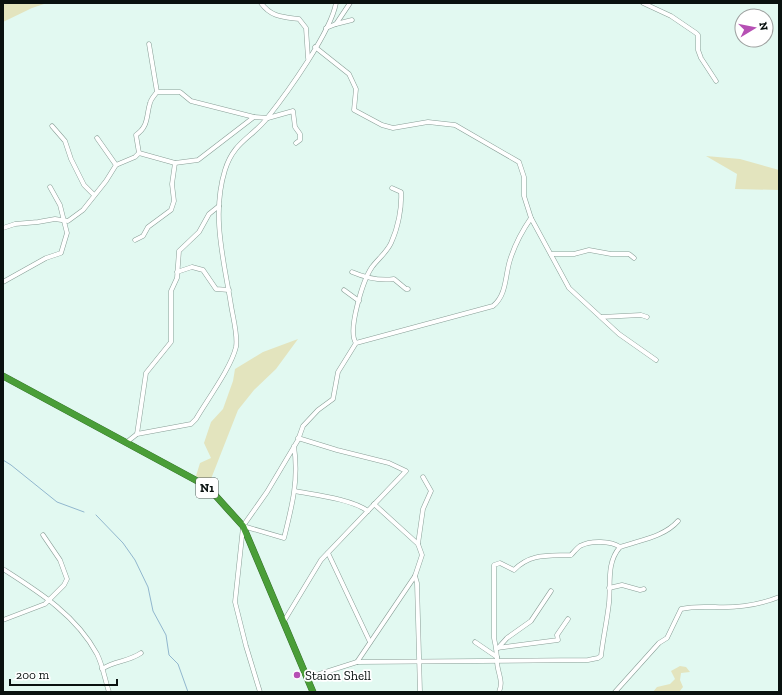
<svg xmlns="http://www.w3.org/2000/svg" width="782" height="695" font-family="'Zilla Slab',serif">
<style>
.green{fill:#e3e4be}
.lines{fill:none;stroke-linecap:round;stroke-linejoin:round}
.stream{stroke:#91b7ce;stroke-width:1}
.minor-casing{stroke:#889e96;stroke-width:5}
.highway-casing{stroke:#336d2a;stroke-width:7}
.minor{stroke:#fff;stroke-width:4}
.highway{stroke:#4a9e38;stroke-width:6}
.poi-dot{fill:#b650b4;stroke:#fff;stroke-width:1.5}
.labels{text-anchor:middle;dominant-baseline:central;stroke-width:3.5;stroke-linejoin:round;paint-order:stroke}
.shield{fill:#fff;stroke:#535857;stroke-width:1}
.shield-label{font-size:12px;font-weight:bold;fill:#09110f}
.poi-label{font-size:13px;fill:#09110f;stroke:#fff;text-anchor:start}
</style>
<rect width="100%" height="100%" fill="#e2f9f1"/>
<!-- green -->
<g class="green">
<polygon points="3,3 47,3 32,8 3,22"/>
<polygon points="706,156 740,159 779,170 779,190 735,189 737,174"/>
<polygon points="298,339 276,369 254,390 238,410 209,484 196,476 200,463 211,458 204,443 211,422 223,409 233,381 235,369 263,352"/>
<polygon points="680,666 686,667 690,672 681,673 680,680 683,687 679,692 653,692 657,687 670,684 675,679 671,671"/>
</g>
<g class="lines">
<!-- stream -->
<g class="stream">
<polyline points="3,460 11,465 57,502 84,512"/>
<polyline points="96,515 123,543 135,560 148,587 153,611 166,635 169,655 178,664 188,692"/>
</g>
<!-- minor casing -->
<g class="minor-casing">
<g id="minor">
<path d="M261,3c10,14 22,14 38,16l7,9 2,30"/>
<polyline points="643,3 671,16 696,33 698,35 698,50 701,58 716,81"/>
<polyline points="336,24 352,20"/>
<polyline points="326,28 336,24 350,3"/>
<polyline points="149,44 157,92"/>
<polyline points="315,47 349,74 356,89 354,110 382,125 393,128 428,122 455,125 519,162 524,177 524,196 531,218"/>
<polyline points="52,126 65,141 71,159 84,185 94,195"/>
<polyline points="97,138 116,165"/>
<path d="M139,153l-3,-18c13,-9 10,-19 14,-32 1,-4 4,-7 7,-11h23l11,9 63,16"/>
<polyline points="3,228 15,224 38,222 55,219 68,221 83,210 106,181 116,165 135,157 139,153 175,163 198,160 254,117 268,118 293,111 295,127 300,134 300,140 296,143"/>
<polyline points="135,240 143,236 148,227 171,210 174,201 172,184 175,163"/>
<polyline points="551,254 574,254 589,250 611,254 629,254 634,258"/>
<polyline points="177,272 192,267 203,270 216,289 229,290"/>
<path d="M352,272c14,6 27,9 42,7l12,10h2"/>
<polyline points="3,282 46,258 61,253 67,233 60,205 50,187"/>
<polyline points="344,290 359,301"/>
<polyline points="601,317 641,315 647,317"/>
<path d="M356,343c-9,-12 7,-63 16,-76 6,-8 15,-15 19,-24 7,-15 11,-35 10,-51l-9,-4"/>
<polyline points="137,434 146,373 171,342 171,291 177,278 179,251 199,232 209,214 219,206"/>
<path d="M127,442l10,-8 54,-10 5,-5c11,-19 35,-51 40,-72 2,-12 -3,-29 -5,-42 -7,-44 -20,-90 -6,-135 9,-29 27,-32 43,-53 19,-24 63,-85 68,-114"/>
<path d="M294,446c5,34 -2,60 -10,92l-41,-12 24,-34 31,-52 5,-14 15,-16 15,-11 5,-27 18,-29 137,-37c14,-11 12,-31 17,-46 5,-16 12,-29 21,-42l38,70 50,46 37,26"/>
<path d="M295,491c21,4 56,8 73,20"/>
<polyline points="374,504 418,544"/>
<polyline points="243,527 235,602 246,646 260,692"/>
<polyline points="328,553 370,642"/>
<path d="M3,569c36,23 73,46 94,85 6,12 8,26 12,38"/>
<polyline points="415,576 417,583 420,692"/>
<polyline points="609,588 622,585 640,590 644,589"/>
<polyline points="3,620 45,604 64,585 67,579 60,560 43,535"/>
<polyline points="284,621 321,560 406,471 389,463 337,450 298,438"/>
<polyline points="475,642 497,657"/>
<polyline points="497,648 558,640 557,635 568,619"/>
<polyline points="498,648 507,638 531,621 551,591"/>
<polyline points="357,662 415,576 422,555 418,544 423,509 431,491 423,477"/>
<path d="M102,669c14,-9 26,-7 39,-16"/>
<path d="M307,678l50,-16 231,-2 10,-2 3,-2c2,-18 6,-35 8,-53 2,-19 -3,-40 11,-56 20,-7 44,-10 58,-26"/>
<path d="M499,692c5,-11 -2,-20 -2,-31 0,-9 -1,-14 -3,-23v-73l6,-2 14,7c17,-17 34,-14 57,-15 3,-3 6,-7 9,-9 11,-6 31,-5 40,1"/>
<path d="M615,692l44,-49 8,-5 14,-29c12,-3 22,-2 34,-2 22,1 44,-2 64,-10"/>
</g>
</g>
<!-- highway casing -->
<g class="highway-casing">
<polyline id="highway" points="3,376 201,483 215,495 243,526 313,692"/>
</g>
<!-- minor -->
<use href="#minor" class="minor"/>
<!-- highway -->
<use href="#highway" class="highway"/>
</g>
<!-- markers -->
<circle class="poi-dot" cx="297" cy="675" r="4"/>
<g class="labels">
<!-- shield labels -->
<rect class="shield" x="196" y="478" width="22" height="20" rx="3"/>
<g class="shield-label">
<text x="207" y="488">N1</text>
</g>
<!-- poi labels -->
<g class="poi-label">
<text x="305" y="675">Staion Shell</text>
</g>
</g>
<!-- border -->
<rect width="782" height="695" fill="none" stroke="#09110f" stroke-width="8"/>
<!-- north arrow -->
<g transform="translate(754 28) rotate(80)"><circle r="19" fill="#ffffff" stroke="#9da09f"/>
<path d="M0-3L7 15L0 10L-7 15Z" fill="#b650b4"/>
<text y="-6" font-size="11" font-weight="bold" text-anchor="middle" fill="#09110f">N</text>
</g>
<!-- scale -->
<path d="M10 679v6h107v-6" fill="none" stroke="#09110f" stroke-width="2"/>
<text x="16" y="679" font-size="12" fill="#09110f" stroke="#ffffff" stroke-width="3" paint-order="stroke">200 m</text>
</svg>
